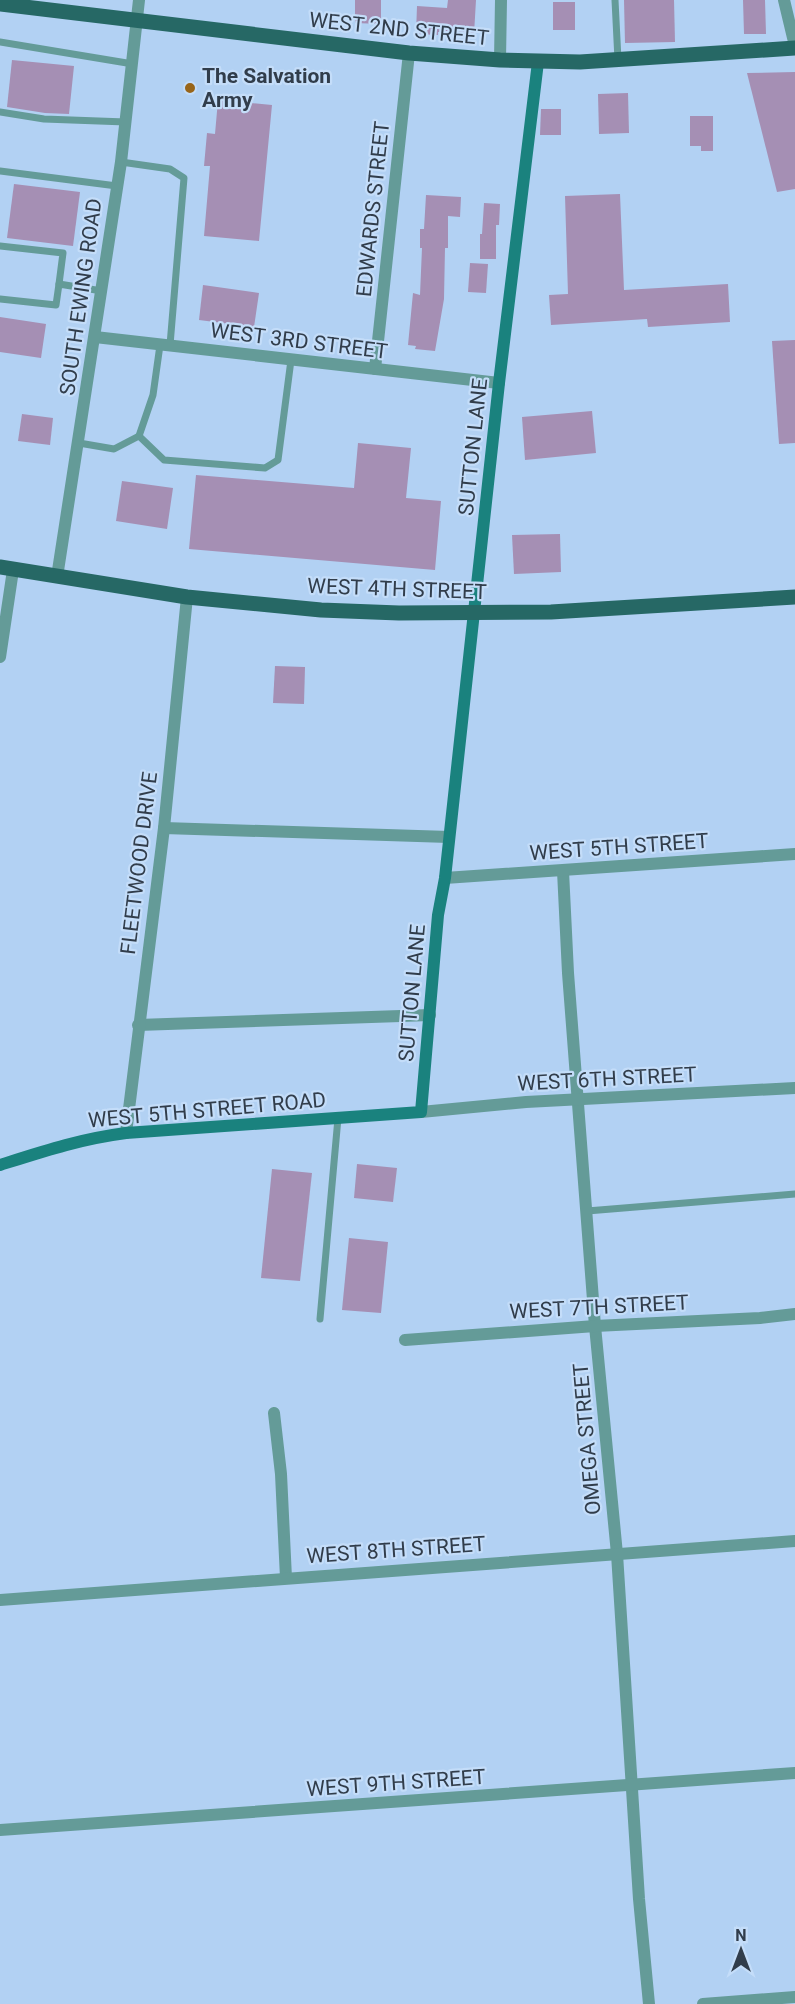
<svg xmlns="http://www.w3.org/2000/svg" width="795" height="2004" font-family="Roboto,sans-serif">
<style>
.building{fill:#a58fb4}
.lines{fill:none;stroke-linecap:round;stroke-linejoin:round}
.lane{stroke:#649b98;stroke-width:7}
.street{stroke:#649b98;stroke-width:12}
.secondary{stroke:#1a827e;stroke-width:12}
.primary{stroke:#266865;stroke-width:15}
.poi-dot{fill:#986519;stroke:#c4ddf9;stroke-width:2}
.labels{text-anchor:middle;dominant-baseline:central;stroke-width:4.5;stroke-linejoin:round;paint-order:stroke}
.street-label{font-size:21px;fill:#313d4b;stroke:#c4ddf9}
.poi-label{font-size:21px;font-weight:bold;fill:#313d4b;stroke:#c4ddf9;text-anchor:start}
</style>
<rect width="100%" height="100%" fill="#b2d1f3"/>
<!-- building -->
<g class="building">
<polygon points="355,0 381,0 381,24 355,23"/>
<polygon points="448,0 476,0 474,34 438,32 438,35 416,34 417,6 447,8"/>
<polygon points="624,0 674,0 675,42 625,43"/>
<polygon points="743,0 765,0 766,34 744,34"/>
<rect x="553" y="2" width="22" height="28"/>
<polygon points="12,60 74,66 69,114 45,113 7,107"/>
<polygon points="795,72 795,189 777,192 747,73"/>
<polygon points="628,93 629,133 599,134 598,94"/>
<polygon points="218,100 272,105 259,241 204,236 210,166 204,166 207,133 215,134"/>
<polygon points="541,109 561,109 561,135 540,135"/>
<polygon points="690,116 713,116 713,151 701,151 701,146 690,146"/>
<polygon points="14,184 80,192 73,246 7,238"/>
<polygon points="620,194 624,290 728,284 730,322 648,327 647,319 551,325 549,295 568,294 565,196"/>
<polygon points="426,195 461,197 460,217 448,216 448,248 445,248 444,299 435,351 415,349 416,346 408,345 413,293 420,295 422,248 420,248 420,229 424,229"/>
<polygon points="484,203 500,204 499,225 496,225 496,259 480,259 480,234 482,234"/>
<polygon points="470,263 488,264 486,293 468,292"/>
<polygon points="203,285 259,293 254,327 199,320"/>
<polygon points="0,317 46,324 41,358 0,352"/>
<polygon points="795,340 795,443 779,444 772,341"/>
<polygon points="592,411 596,453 525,460 522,417"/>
<polygon points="22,414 53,418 50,445 18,441"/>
<polygon points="358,443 411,448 406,498 441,501 435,570 189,549 196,475 354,488"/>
<polygon points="122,481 173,488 167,529 116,521"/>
<polygon points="560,534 561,572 514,574 512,535"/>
<polygon points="275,666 305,667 304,704 273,703"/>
<polygon points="357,1164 397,1168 393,1202 354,1198"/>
<polygon points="272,1169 312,1173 300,1281 261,1278"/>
<polygon points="349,1238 388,1242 381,1313 342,1310"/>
</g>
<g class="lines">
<!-- lane -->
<g class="lane">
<polyline points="615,0 618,60"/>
<polyline points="0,42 133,64"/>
<polyline points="0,112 44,119 126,122"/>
<polyline points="121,162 170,169 184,178 170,345"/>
<polyline points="0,171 117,186"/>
<polyline points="0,246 63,253 59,284"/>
<polyline points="0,299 56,305 59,284 102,291"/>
<polyline points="139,436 164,460 265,468 278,460 291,360"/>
<polyline points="79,443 114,449 139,436 153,395 160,345"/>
<polyline points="587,1211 795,1194"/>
<polyline points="320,1319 338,1118"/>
</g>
<!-- street -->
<g class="street">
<polyline points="784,0 795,46"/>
<polyline points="500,60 501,0"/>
<polyline points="95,337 499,383"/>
<polyline points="375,369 409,53"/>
<polyline points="57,577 121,162 139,0"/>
<polyline points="0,657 13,570"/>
<polyline points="164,828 449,837"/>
<polyline points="563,871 568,973 595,1326 617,1554 639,1899 649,2004"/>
<polyline points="445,878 795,854"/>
<polyline points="138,1025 430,1015"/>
<polyline points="421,1112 526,1102 795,1088"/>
<polyline points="126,1133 164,828 187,597"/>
<polyline points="405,1340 595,1326 760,1318 795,1314"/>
<polyline points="274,1413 281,1474 286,1578"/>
<polyline points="0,1600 795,1541"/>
<polyline points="0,1830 795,1773"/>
<polyline points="703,2004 795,1997"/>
</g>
<!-- secondary -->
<path class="secondary" d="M0,1165c44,-14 80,-26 126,-32l295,-21 17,-197 7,-37 54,-495 39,-321"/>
<!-- primary -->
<g class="primary">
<polyline points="0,4 409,53 500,60 580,62 795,48"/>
<polyline points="0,567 187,597 321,610 399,613 551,612 795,597"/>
</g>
</g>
<!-- markers -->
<circle class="poi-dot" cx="190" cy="88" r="6"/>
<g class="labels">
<!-- street labels -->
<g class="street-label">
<text transform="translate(399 29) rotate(6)">WEST 2ND STREET</text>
<text transform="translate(373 209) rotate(-84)">EDWARDS STREET</text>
<text transform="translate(81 297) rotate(-82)">SOUTH EWING ROAD</text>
<text transform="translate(299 341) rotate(7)">WEST 3RD STREET</text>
<text transform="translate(473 447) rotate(-84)">SUTTON LANE</text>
<text transform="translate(397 589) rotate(2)">WEST 4TH STREET</text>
<text transform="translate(619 847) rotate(-4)">WEST 5TH STREET</text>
<text transform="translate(139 863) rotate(-83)">FLEETWOOD DRIVE</text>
<text transform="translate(412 993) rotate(-85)">SUTTON LANE</text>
<text transform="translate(607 1079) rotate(-3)">WEST 6TH STREET</text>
<text transform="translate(207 1110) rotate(-5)">WEST 5TH STREET ROAD</text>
<text transform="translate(599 1307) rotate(-3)">WEST 7TH STREET</text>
<text transform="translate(587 1439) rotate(-95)">OMEGA STREET</text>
<text transform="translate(396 1550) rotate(-4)">WEST 8TH STREET</text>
<text transform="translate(396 1783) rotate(-4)">WEST 9TH STREET</text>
</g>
<!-- poi labels -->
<g class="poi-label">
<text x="202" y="76">The Salvation<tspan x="202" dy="24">Army</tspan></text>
</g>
</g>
<!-- north arrow -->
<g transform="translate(741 1950)" stroke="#c4ddf9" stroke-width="4.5" paint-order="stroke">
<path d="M0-4.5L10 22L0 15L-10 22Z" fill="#313d4b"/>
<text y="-9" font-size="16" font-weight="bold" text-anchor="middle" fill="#313d4b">N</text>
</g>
</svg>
